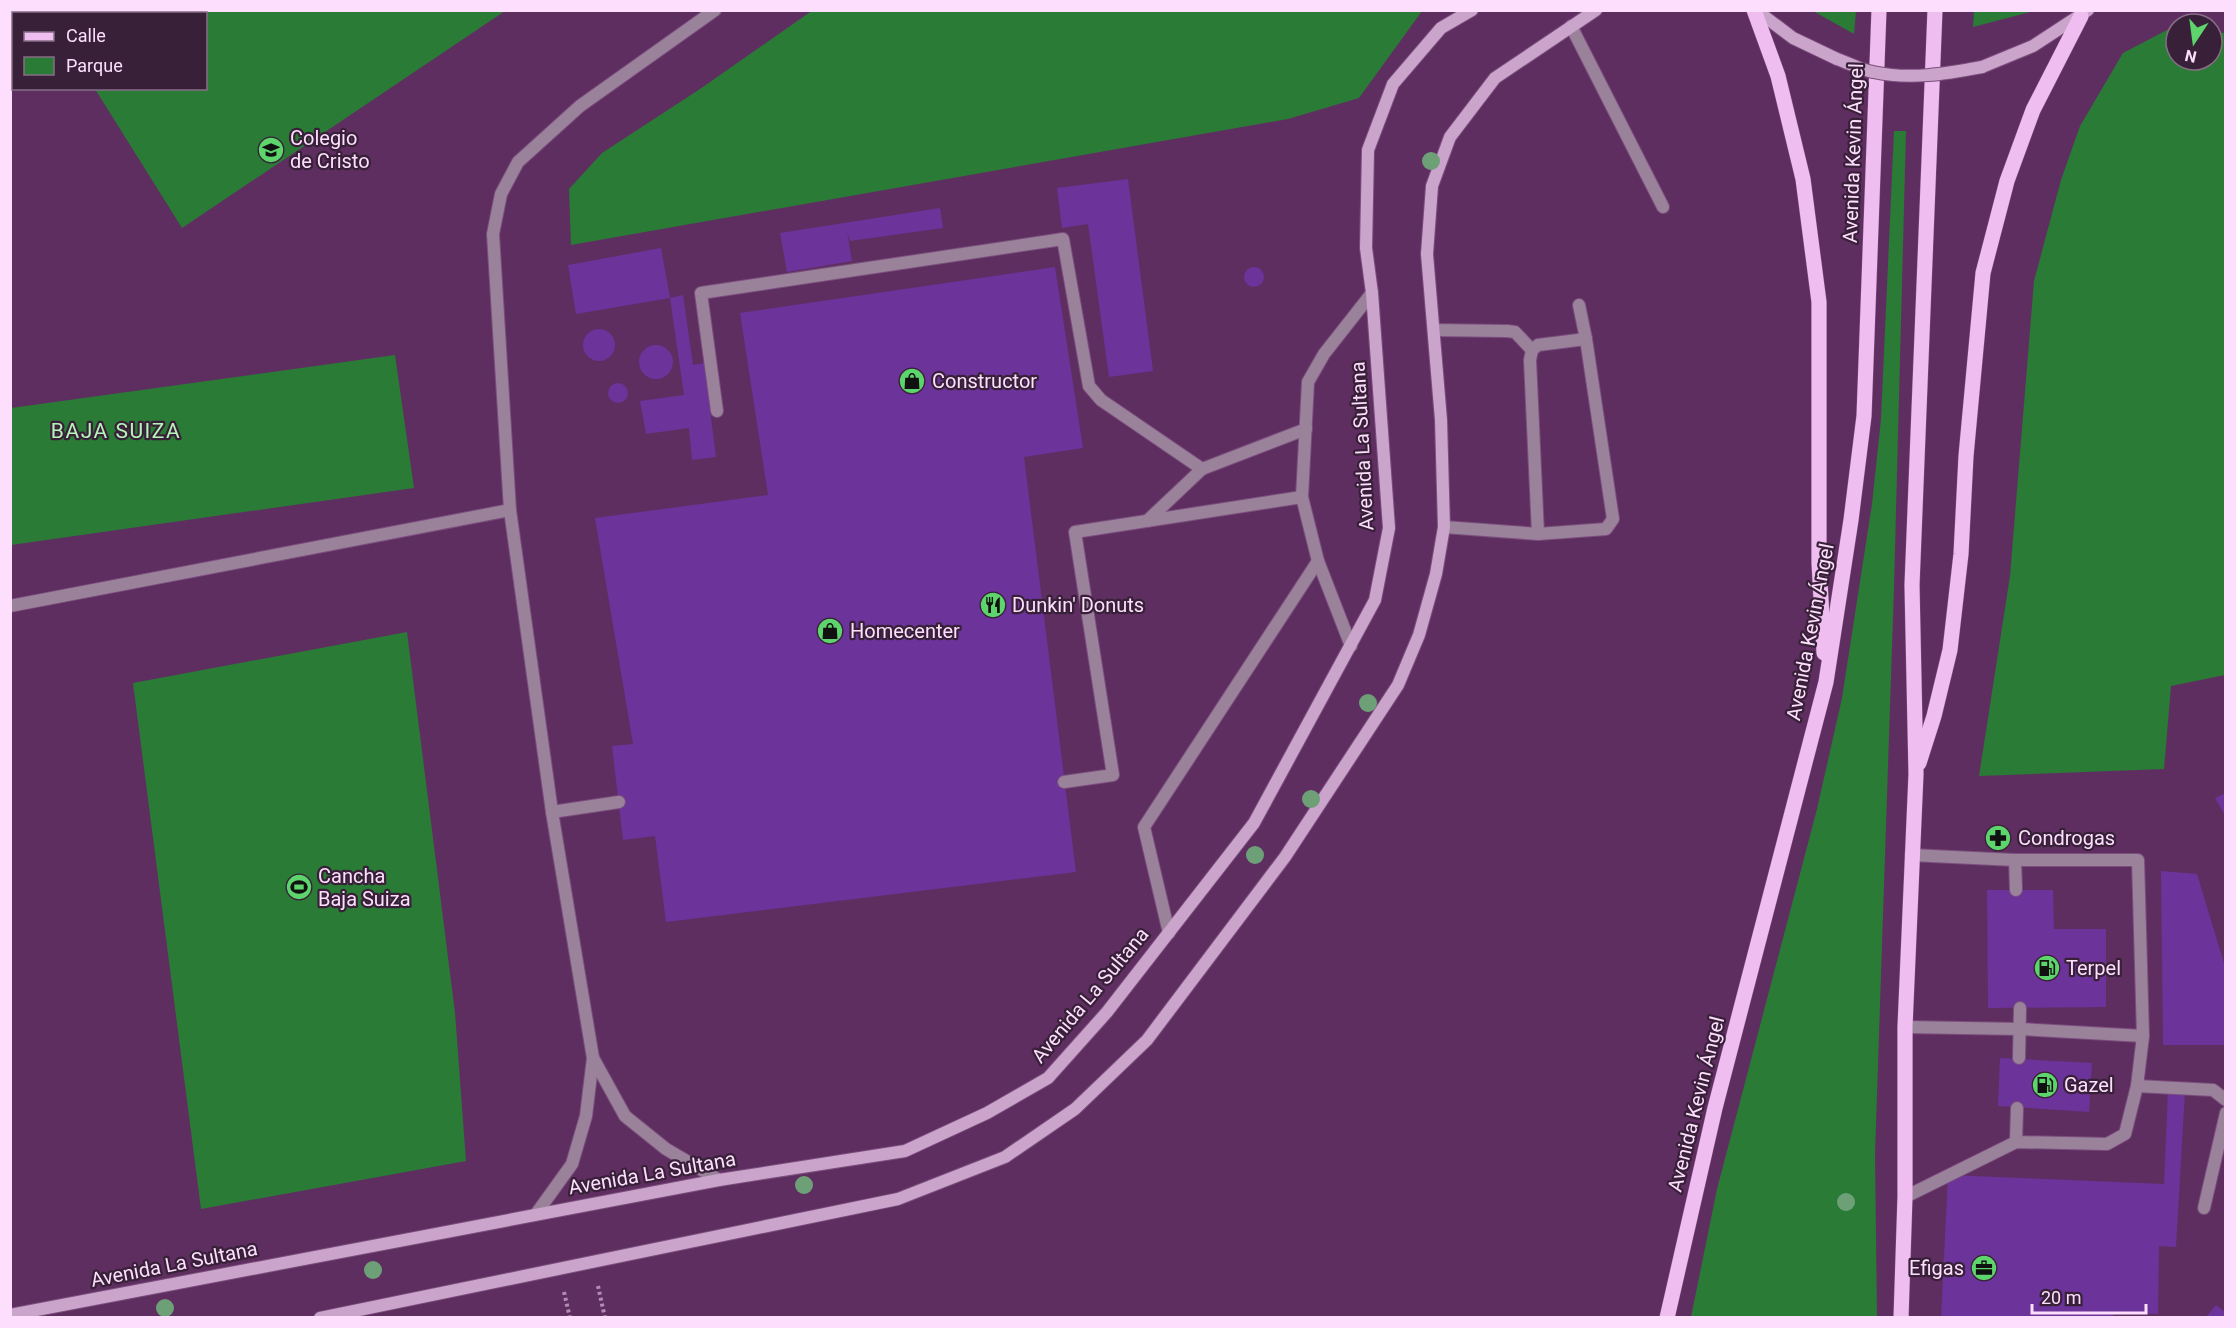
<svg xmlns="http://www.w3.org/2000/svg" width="2236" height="1328" font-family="Roboto,sans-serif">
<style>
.green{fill:#2a7b36}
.building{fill:#6c339b}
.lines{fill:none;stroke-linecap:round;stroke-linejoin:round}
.lane-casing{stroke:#7b4e7d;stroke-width:14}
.street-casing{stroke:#7b4e7d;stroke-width:14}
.secondary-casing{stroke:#7b4e7d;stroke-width:14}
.primary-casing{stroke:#7b4e7d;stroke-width:16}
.path{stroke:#b38cb4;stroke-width:4;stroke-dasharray:3 3;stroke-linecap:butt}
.lane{stroke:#9a829b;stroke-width:12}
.street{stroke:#9a829b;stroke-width:12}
.secondary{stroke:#caa4cb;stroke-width:12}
.primary{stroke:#efbdef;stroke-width:15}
.secondary-bridge-casing{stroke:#7b4e7d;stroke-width:14;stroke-linecap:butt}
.secondary-bridge{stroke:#caa4cb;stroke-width:12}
.tree{fill:#6ea078}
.labels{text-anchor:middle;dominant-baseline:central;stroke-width:4.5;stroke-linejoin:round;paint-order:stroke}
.poi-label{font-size:20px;fill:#fddffd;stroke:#382138;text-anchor:start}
.street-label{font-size:20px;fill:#fddffd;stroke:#382138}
.neighbourhood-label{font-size:21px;letter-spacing:1.5px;fill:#b6f4b9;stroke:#382138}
</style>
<rect width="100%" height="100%" fill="#5f2e61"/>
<!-- green -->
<g class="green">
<polygon points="813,10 1422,10 1422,11 1359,98 1288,119 571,245 569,189 602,153 700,89"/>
<polygon points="75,11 75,10 505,11 182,228 95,89 206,88 206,14 71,13"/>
<polygon points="1813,11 1856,11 1854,34"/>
<polygon points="1974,11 1974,10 2034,11 1973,27"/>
<polygon points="2169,29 2176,29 2176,60 2212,60 2212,32 2225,33 2225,675 2171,686 2164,769 1979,776 2010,576 2034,281 2061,180 2080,126 2123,53"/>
<polygon points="1894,131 1906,131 1894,587 1875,1154 1877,1317 1691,1317 1717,1189 1817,809 1842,698 1872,504 1881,419"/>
<polygon points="395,355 414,488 11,545 11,408"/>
<polygon points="407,632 455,1013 466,1161 201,1209 133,683"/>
</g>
<!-- building -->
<g class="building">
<polygon points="1128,179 1153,371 1109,377 1088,224 1062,228 1057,188"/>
<polygon points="940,208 943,228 850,241 847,231 852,261 787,272 780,233"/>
<polygon points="661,248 670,298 576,314 568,265"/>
<circle cx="1254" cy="277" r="10"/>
<polygon points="1055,267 1083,448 1024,457 1076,872 666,922 655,836 623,840 612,746 633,744 595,518 768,495 740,313"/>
<polygon points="683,295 693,365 704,363 716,457 692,460 689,428 646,434 640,401 684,395 670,298"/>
<circle cx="599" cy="345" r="16"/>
<circle cx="656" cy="362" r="17"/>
<circle cx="618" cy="393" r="10"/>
<polygon points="2226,793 2226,817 2215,798"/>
<polygon points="2161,871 2197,874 2226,970 2226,1045 2163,1045"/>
<polygon points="1987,890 2053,890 2054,929 2106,929 2106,1007 1988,1008"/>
<polygon points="2000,1058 2092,1063 2089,1112 1998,1106"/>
<polygon points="2168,1090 2185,1090 2176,1247 2159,1246 2158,1314 2114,1312 2113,1318 1941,1318 1948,1175 2164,1184"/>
<polygon points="2216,1305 2226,1313 2226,1318 2205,1318"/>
</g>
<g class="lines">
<!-- lane casing -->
<g class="lane-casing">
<g id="lane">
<polyline points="1571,26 1663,207"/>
<polyline points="1434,330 1507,331 1515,332 1532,350"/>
<polyline points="717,411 701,293 1063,239 1089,386 1101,400 1202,469"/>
<polyline points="1147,521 1202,469 1306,429"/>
<polyline points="1444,527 1538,534 1606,529 1613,519 1586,339 1579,305"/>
<polyline points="1538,534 1530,360 1532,350 1538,345 1586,339"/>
<polyline points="1351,646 1318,561 1302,497 1308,382 1324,354 1372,293"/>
<polyline points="1064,782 1113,775 1075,532 1302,497"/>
<polyline points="552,812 619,802"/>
<polyline points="2015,860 2016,890"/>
<polyline points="1169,933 1144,827 1318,561"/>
<polyline points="1905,1027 2020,1029 2143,1036"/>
<polyline points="2019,1058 2020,1008"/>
<polyline points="2137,1086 2213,1090 2226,1100"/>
<polyline points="2016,1142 2017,1108"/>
<polyline points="1905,1197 2016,1142 2107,1144 2125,1134 2137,1086 2143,1036 2138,860 2015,860 1911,855"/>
<polyline points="2204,1208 2226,1113"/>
</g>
</g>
<!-- street casing -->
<g class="street-casing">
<g id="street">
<polyline points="10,606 510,510"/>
<polyline points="593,1058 625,1116 666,1149 719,1180"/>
<polyline points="536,1214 572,1164 586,1116 593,1058 552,812 510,510 493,234 501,194 518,162 580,106 715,10"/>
</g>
</g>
<!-- secondary casing -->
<g class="secondary-casing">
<g id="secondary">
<polyline points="1756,10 1793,38 1837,59"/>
<polyline points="1982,67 2033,46 2088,10"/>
<polyline points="10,1315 719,1180 905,1151 987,1113 1048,1078 1107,1012 1254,823 1375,600 1389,528 1372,293 1366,248 1368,150 1393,84 1441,28 1472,10"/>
<polyline points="320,1318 898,1199 1005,1157 1075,1109 1147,1040 1285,857 1398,685 1419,635 1436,574 1444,527 1441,420 1427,254 1432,186 1450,137 1495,78 1596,10"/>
</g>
</g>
<!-- primary casing -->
<g class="primary-casing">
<g id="primary">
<polyline points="1754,10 1778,76 1803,179 1819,302 1819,563 1824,653"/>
<polyline points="1919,763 1934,716 1950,650 1961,554 1966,456 1983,273 2007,181 2033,110 2081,16"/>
<polyline points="1667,1318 1715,1108 1826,682 1851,520 1864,416 1879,10"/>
<polyline points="1901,1318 1905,1197 1905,1027 1916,774 1912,585 1935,10"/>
</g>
</g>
<!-- path -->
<g class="path">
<polyline points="598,1286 605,1318"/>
<polyline points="564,1292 570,1318"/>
</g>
<!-- lane -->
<use href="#lane" class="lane"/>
<!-- street -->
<use href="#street" class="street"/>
<!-- secondary -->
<use href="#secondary" class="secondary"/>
<!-- primary -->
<use href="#primary" class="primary"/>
<!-- secondary-bridge casing -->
<g class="secondary-bridge-casing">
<path id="secondary-bridge" d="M1837,59c12,4 24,11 36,13 37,8 72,2 109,-5"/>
</g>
<!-- secondary-bridge -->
<use href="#secondary-bridge" class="secondary-bridge"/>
</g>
<!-- trees -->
<g class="tree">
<circle cx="1431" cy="161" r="9"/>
<circle cx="1368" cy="703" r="9"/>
<circle cx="1311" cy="799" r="9"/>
<circle cx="1255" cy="855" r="9"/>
<circle cx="804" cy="1185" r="9"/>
<circle cx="1846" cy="1202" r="9"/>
<circle cx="373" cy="1270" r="9"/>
<circle cx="165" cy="1308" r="9"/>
</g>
<!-- icons -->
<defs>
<g id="school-disc" transform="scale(1.35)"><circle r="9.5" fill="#5dd56c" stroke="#382138"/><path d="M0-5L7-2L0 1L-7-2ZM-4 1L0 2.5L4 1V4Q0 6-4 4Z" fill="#111"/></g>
<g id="shop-disc" transform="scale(1.35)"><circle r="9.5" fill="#5dd56c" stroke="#382138"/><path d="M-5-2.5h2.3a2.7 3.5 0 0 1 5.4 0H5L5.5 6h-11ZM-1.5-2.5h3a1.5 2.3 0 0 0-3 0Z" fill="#111"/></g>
<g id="restaurant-disc" transform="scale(1.35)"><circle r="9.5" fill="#5dd56c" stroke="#382138"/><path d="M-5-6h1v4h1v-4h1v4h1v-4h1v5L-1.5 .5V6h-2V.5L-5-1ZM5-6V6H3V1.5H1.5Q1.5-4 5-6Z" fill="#111"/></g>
<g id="pharmacy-disc" transform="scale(1.35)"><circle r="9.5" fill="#5dd56c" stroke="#382138"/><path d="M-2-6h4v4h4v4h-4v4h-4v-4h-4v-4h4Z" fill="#111"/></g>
<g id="stadium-disc" transform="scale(1.35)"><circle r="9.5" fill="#5dd56c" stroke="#382138"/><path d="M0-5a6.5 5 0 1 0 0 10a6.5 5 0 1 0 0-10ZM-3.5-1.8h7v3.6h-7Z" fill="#111"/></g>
<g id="fuel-disc" transform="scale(1.35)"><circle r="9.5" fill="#5dd56c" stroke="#382138"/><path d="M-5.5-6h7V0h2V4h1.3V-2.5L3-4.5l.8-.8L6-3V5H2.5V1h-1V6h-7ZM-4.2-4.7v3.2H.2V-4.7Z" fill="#111"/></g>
<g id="office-disc" transform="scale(1.35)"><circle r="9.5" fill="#5dd56c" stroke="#382138"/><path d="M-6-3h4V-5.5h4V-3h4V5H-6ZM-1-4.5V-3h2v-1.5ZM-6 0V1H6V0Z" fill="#111"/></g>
</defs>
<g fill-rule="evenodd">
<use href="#school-disc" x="271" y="150"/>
<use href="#shop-disc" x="912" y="381"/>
<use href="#restaurant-disc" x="993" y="605"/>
<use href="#shop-disc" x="830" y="631"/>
<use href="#pharmacy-disc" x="1998" y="838"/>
<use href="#stadium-disc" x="299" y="887"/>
<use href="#fuel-disc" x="2047" y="968"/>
<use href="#fuel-disc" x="2045" y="1085"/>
<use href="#office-disc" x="1984" y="1268"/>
</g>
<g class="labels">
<!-- poi labels -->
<g class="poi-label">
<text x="290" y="138">Colegio<tspan x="290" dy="23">de Cristo</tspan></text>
<text x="932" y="381">Constructor</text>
<text x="1012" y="605">Dunkin' Donuts</text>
<text x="850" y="631">Homecenter</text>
<text x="2018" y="838">Condrogas</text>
<text x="318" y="876">Cancha<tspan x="318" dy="23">Baja Suiza</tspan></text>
<text x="2066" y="968">Terpel</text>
<text x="2064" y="1085">Gazel</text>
<text x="1964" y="1268" text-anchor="end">Efigas</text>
</g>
<!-- street labels -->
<g class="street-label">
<text transform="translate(1853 153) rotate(-88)">Avenida Kevin Ángel</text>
<text transform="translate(1362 446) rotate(-93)">Avenida La Sultana</text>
<text transform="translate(1810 632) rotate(-79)">Avenida Kevin Ángel</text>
<text transform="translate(1090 995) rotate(-50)">Avenida La Sultana</text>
<text transform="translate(1696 1104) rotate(-76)">Avenida Kevin Ángel</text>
<text transform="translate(652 1173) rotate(-10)">Avenida La Sultana</text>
<text transform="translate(174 1264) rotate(-11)">Avenida La Sultana</text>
</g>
<!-- neighbourhood labels -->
<g class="neighbourhood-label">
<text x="116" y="431">BAJA SUIZA</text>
</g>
</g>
<!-- border -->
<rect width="2236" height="1328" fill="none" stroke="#fddffd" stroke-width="24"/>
<!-- legend -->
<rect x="12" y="12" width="195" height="78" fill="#382138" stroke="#876d87" stroke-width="1.5"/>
<rect x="24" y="32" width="30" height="9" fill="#efbdef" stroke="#876d87" stroke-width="1.5"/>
<text x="66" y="42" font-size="18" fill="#fddffd">Calle</text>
<rect x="24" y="57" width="30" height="18" fill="#2a7b36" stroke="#876d87" stroke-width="1.5"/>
<text x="66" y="72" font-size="18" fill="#fddffd">Parque</text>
<!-- north arrow -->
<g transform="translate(2194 42) rotate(193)"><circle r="28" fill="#382138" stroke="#876d87" stroke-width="1.5"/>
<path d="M0-4.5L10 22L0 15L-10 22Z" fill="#5dd56c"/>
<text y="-9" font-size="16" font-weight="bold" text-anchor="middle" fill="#fddffd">N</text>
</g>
<!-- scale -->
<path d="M2032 1304v9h114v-9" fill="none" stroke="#fddffd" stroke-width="3"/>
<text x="2041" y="1304" font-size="18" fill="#fddffd" stroke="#382138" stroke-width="4.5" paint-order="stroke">20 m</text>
</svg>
